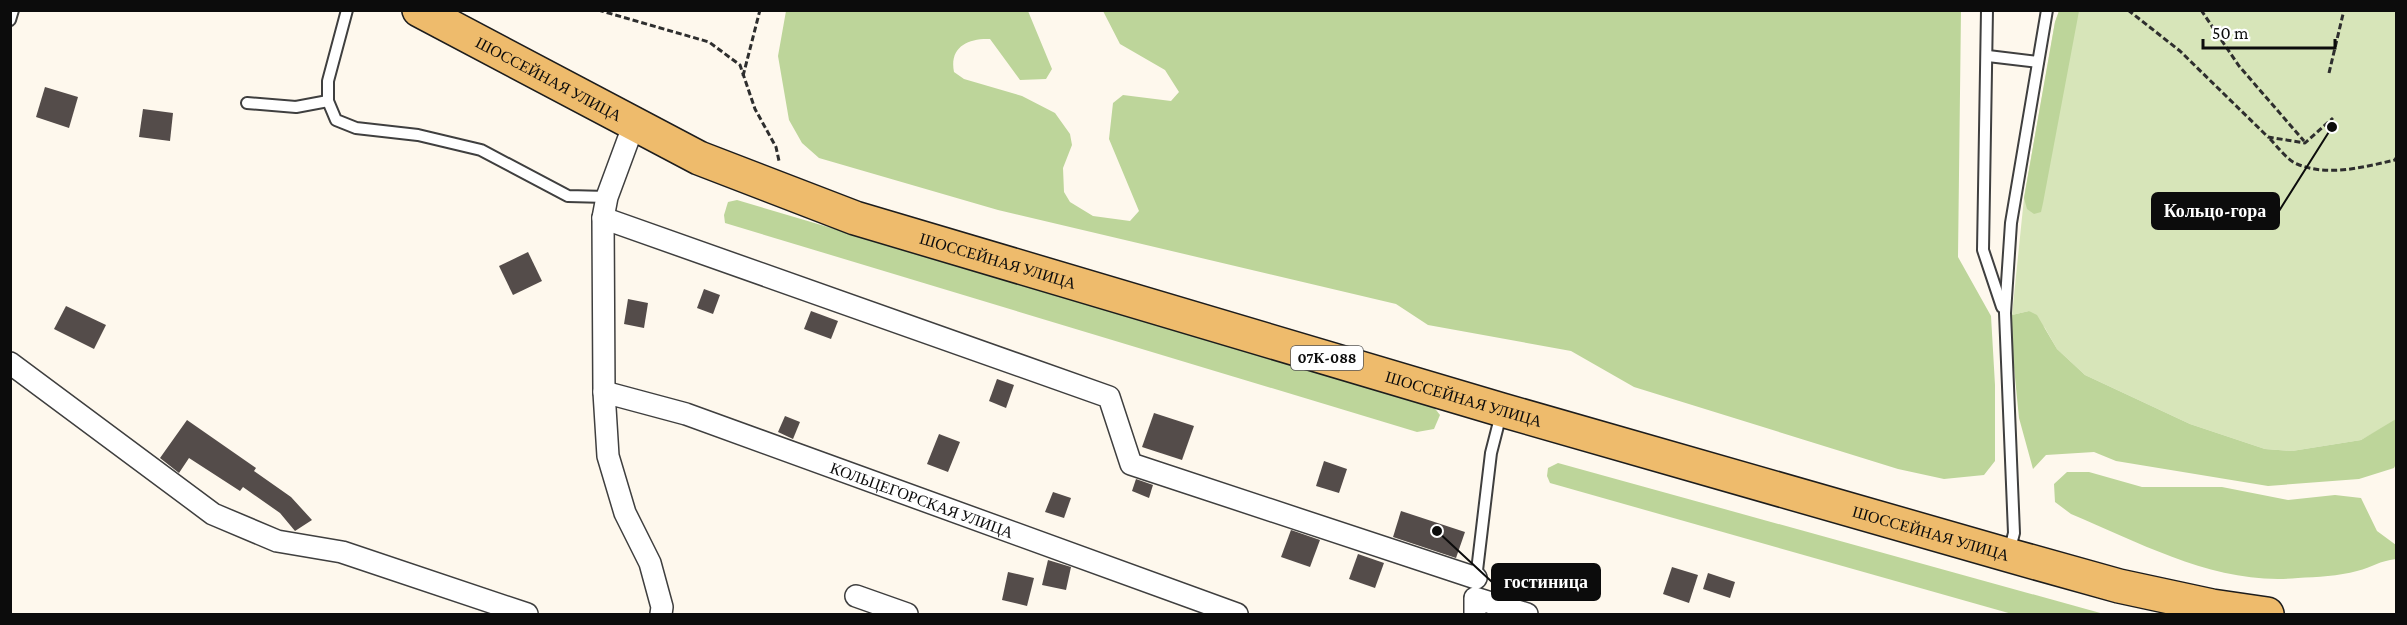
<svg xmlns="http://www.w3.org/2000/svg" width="2407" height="625" font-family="'Crimson Pro',serif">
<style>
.green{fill:#d7e5b9}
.forest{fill:#bdd59a}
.building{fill:#544c4a}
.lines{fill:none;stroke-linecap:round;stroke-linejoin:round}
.lane-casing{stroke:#3f3f3f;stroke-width:14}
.street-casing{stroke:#3f3f3f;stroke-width:24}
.primary-casing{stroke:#1d1d1d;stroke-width:36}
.path{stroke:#2e2e2e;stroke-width:3;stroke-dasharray:6 3;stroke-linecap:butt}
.lane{stroke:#fff;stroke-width:10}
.street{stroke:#fff;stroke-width:21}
.primary{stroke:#eebb6c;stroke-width:33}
.labels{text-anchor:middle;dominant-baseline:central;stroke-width:6;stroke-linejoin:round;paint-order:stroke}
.shield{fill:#fff;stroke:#555;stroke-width:1.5}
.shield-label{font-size:15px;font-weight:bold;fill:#0c0c0c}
.street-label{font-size:16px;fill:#0c0c0c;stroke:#fff}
.leader{fill:none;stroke:#0c0c0c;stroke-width:2}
.callout-dot{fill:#0c0c0c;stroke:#fff;stroke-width:2}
.callout{fill:#0c0c0c;stroke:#0c0c0c;stroke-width:2}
.callout-label{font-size:18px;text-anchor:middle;font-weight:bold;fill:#fff}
</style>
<rect width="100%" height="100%" fill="#fef8ed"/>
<!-- green -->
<polygon class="green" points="2059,11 2396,11 2395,421 2361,440 2292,451 2265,449 2190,424 2085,375 2057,349 2045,328 2029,311 2012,315 2024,198 2055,22"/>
<!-- forest -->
<g class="forest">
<path d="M786,11h242l24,58 -6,10 -26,1 -30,-41c-22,-1 -41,8 -36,33l10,7 58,17 33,17 15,21 2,11 -9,23 1,24 6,10 23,14 37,5 9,-10 -30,-72 4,-36 10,-8 48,6 8,-9 -14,-22 -45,-26 -17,-33h858l-3,246 33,59 4,69v76l-11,14 -40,4 -46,-10 -264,-82 -63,-36 -143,-26 -32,-21 -398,-94 -179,-52 -17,-15 -13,-23 -11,-64z"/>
<polygon points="2059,11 2079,11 2043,203 2041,212 2034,214 2027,209 2024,198 2055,22"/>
<polygon points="737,200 1433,406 1440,415 1434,429 1417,432 725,223 724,215 728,202"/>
<polygon points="2029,311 2037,315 2057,349 2085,375 2190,424 2265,449 2292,451 2361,440 2396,419 2396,464 2394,468 2359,479 2268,486 2116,461 2094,452 2046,455 2033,469 2019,418 2010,327 2012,315"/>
<polygon points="1558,463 2104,614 2012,614 1550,483 1547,476 1548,468"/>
<path d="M2067,472h22l53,15h80l66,13 47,-5 26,3 16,33 19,14v14c-17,2 -23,8 -39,12 -18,5 -40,6 -59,7 -80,8 -155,-34 -227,-64l-16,-12 -1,-18z"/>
</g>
<!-- building -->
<g class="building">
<polygon points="45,87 78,97 69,128 36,117"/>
<polygon points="143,109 173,113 170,141 139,137"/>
<polygon points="528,252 542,281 513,295 499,266"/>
<polygon points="704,289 720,295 713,314 697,308"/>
<polygon points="628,299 648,303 644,328 624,324"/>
<polygon points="66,306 106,325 94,349 54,329"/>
<polygon points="811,311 838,321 831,339 804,329"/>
<polygon points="997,379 1014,385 1006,408 989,401"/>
<polygon points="1154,413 1194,426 1182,460 1142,447"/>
<polygon points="785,416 800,422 793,439 778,432"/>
<polygon points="187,420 256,468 254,471 291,497 312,520 295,531 280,513 243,487 240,491 189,458 179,473 160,458"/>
<polygon points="939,434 960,442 948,472 927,464"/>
<polygon points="1324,461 1347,469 1339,493 1316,486"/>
<polygon points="1136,479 1153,485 1149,498 1132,491"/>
<polygon points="1053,492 1071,498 1064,518 1045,512"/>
<polygon points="1401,511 1465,532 1456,558 1393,537"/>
<polygon points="1291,530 1320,540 1310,567 1281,557"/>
<polygon points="1358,554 1384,563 1375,588 1349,579"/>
<polygon points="1048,560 1071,567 1066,590 1042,585"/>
<polygon points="1672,567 1698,575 1689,603 1663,594"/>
<polygon points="1008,572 1034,578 1027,606 1002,600"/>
<polygon points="1708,573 1735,582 1730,598 1703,589"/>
</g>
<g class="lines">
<!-- lane casing -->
<g class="lane-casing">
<g id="lane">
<polyline points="347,10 328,81 328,101 336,120 356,128 418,135 481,150 568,196 607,197"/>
<polyline points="1987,10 1983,250 2002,307"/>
<polyline points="10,20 13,10"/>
<polyline points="1988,56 2038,62"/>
<polyline points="247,103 296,107 328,101"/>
<polyline points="2009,552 2014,533 2005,313 2011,223 2047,10"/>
<polyline points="1476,579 1491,453 1501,414"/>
</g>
</g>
<!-- street casing -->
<g class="street-casing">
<g id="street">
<polyline points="634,124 607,197 603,218 604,392 608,456 625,513 650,563 662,607 661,614"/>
<polyline points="603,218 1109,397 1131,464 1476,578"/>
<polyline points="10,363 213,514 277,541 342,552 527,614"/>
<path id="s1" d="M604,392l82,22 551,200"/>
<polyline points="856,596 907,614"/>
<polyline points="1475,614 1475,598 1527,614"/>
</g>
</g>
<!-- primary casing -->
<g class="primary-casing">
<g id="primary">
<path id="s2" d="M419,10l280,148 156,60 647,192 506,145 111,31 93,20 55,8"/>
</g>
</g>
<!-- path -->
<g class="path">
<polyline points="598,10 709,42 740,65 755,109 776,147 779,161"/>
<polyline points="2128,10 2180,51 2268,137 2305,143 2333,118"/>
<polyline points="2201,10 2239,66 2304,141"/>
<polyline points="2329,73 2344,10"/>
<polyline points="743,76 760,10"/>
<path d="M2270,139c7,7 17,21 27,25 31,13 67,3 98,-4l1,-2"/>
</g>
<!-- lane -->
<use href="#lane" class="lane"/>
<!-- street -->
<use href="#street" class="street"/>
<!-- primary -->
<use href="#primary" class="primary"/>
</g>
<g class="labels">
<!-- shield labels -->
<rect class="shield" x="1291" y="346" width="72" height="24" rx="4.5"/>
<g class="shield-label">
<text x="1327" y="358">07К-088</text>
</g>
<!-- street labels -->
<g class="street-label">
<text stroke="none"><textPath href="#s2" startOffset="147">ШОССЕЙНАЯ УЛИЦА</textPath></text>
<text stroke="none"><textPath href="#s2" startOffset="633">ШОССЕЙНАЯ УЛИЦА</textPath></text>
<text stroke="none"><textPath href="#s2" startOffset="1119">ШОССЕЙНАЯ УЛИЦА</textPath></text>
<text stroke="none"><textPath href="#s1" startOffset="336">КОЛЬЦЕГОРСКАЯ УЛИЦА</textPath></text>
<text stroke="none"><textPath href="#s2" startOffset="1605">ШОССЕЙНАЯ УЛИЦА</textPath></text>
</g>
</g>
<!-- callouts -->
<path class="leader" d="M2332 127L2279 211M1437 531L1492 582"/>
<g class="callout-dot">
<circle cx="2332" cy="127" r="6"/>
<circle cx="1437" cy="531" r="6"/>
</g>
<g class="callout">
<rect x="2152" y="193" width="127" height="36" rx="6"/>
<rect x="1492" y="564" width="108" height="36" rx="6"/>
</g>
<g class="callout-label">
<text x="2215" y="217">Кольцо-гора</text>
<text x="1546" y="588">гостиница</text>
</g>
<!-- border -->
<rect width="2407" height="625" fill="none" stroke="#0c0c0c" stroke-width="24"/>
<!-- scale -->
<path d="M2203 39v9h132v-9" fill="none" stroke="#0c0c0c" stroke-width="3"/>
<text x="2212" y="39" font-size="18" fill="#0c0c0c" stroke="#ffffff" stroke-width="4.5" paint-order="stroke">50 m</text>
</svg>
